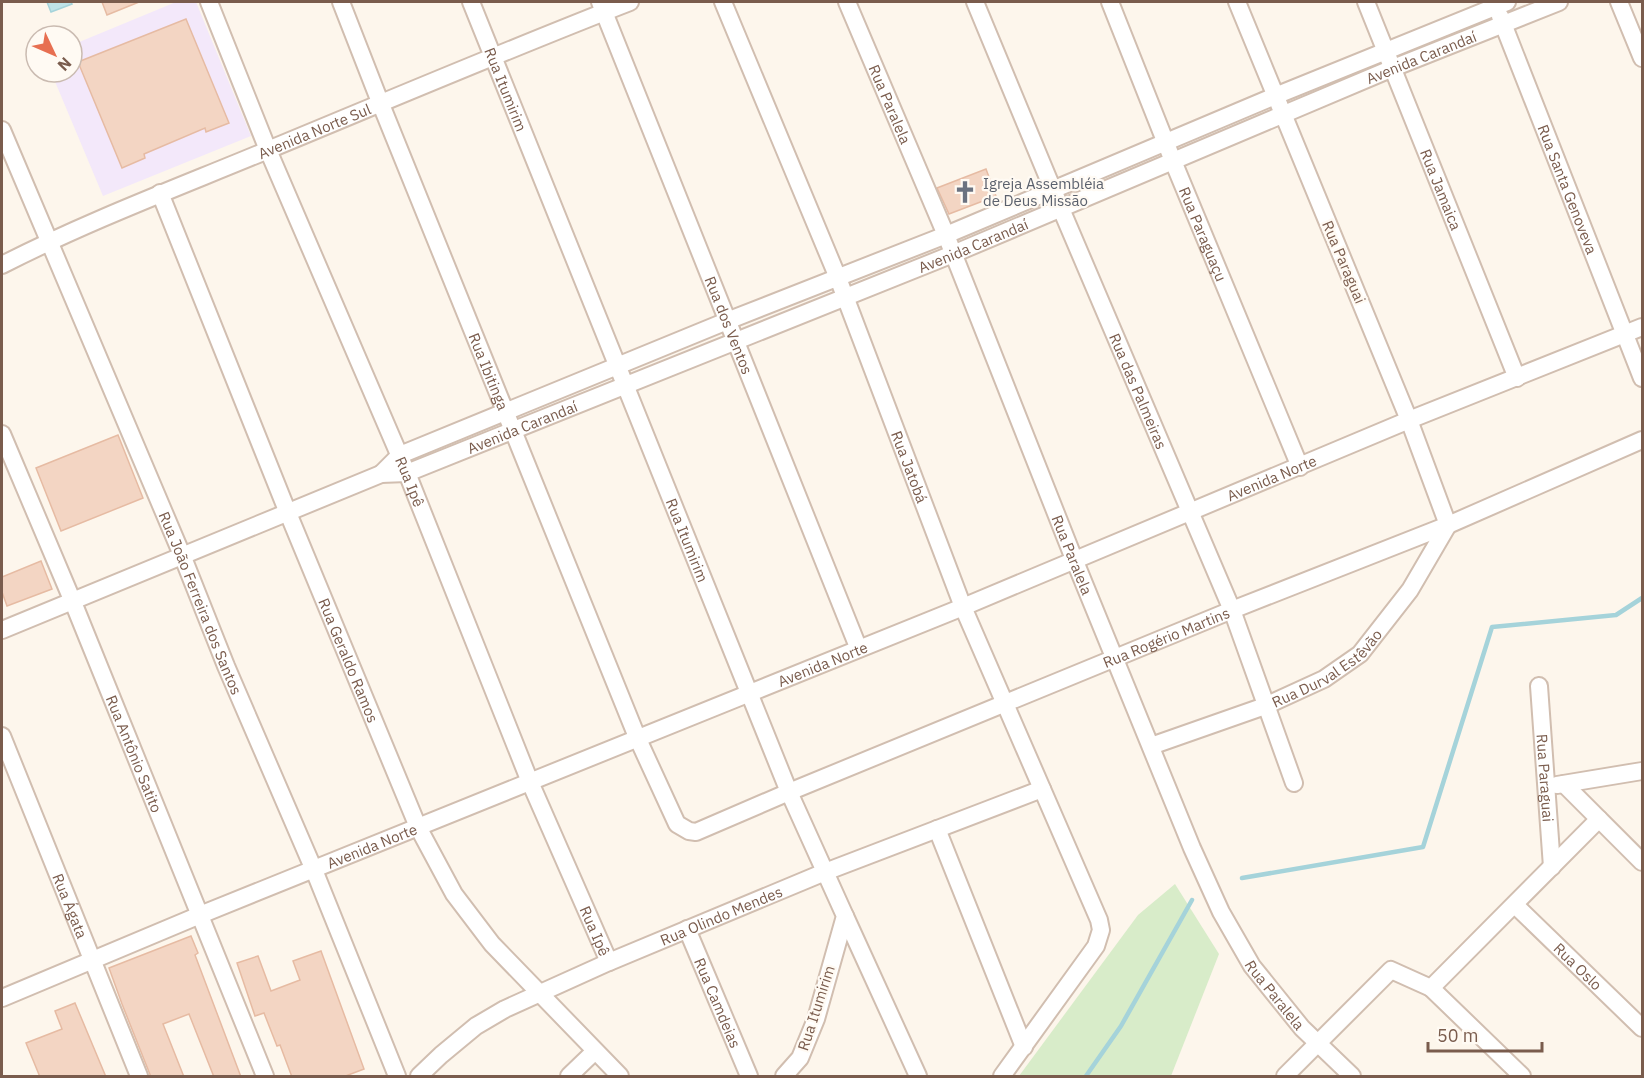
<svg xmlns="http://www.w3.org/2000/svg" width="1644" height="1078" font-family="'IBM Plex Sans',sans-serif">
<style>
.education{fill:#f3e8fa}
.green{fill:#d8ecc9}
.water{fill:#bfe3e8;stroke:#a5d3da;stroke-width:1.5}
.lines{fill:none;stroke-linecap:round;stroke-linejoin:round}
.stream{stroke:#a5d3da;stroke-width:4.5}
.building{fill:#f3d5c3;stroke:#e6bba3;stroke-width:1.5}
.minor-casing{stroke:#d1beb0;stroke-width:20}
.minor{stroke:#fff;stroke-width:16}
.labels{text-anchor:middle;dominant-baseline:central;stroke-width:4.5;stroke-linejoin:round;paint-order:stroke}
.street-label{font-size:15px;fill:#7a5c4d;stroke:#fffaf3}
.worship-label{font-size:15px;fill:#5b616d;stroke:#fffaf3;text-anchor:start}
</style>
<rect width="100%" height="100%" fill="#fdf6ec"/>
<!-- education -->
<polygon class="education" points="176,2 196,2 251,136 103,196 51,72 72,72 72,45"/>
<!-- green -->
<polygon class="green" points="1175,884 1219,954 1171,1076 1019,1076 1138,915"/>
<!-- water -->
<polygon class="water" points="47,2 71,2 72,4 51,12"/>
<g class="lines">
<!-- stream -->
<g class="stream">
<polyline points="1242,878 1423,847 1492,627 1616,615 1642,598"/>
<polyline points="1086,1076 1121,1026 1192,900"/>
</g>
</g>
<!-- building -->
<g class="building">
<polygon points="102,2 139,2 107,15"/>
<polygon points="186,19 229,123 206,132 205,128 144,154 145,158 122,168 78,62"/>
<polygon points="986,169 996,196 949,214 937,188"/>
<polygon points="118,435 143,498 61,531 36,468"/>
<polygon points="41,561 52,589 7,606 2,592 2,577"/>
<polygon points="191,936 198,953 195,955 241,1077 214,1077 189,1014 163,1024 184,1077 151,1077 122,1004 109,968"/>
<polygon points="321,951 364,1069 343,1077 292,1077 280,1045 277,1046 264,1013 255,1016 237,963 258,956 271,991 300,980 293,961"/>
<polygon points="75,1003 106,1077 40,1077 26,1043 62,1029 55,1011"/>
</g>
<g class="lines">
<!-- minor casing -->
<g class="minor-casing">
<g id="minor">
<path id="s1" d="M209,2l59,148 139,323 123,309 79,180"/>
<path id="s2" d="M341,2l39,100 257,635 40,87 12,7 7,1 93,-40 443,-182 216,-85 194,-85"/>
<path id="s3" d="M471,2l318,790 56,124 -29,103 -16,39 -16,18"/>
<path id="s4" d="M600,2l258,645"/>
<path id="s5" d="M723,2l115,276 125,329 136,313 2,10 -5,16 -94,130"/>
<path id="s6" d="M847,2l99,233 128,324 118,289 29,64 31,54 50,62 50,48"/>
<path id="s7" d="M975,2l78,188 179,420 62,173"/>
<path id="s8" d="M1110,2l63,159 127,306"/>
<path id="s9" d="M1366,2l151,376"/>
<polyline points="1619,2 1642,58"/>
<path id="s10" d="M1500,16l142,362"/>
<path id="s11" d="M2,130l180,425 44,111 88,204 83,206"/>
<path id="s12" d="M160,193l128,320 130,314 36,67 38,50 128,132"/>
<path id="s13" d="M2,265c86,-44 177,-78 266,-115 121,-50 241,-101 362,-148"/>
<path id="s14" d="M2,434l71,168 192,474"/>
<polyline points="381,474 400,455 727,321 946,235 1275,96 1507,2"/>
<path id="s15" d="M2,630l379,-156 26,-1 546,-219 440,-186 166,-66"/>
<path id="s16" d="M1539,686l13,181"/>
<path id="s17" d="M2,736l137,340"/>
<path id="s18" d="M1151,746l114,-40 59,-27 36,-25 50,-64 38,-65 -39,-105 -172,-418"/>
<polyline points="1564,784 1642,862"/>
<polyline points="1557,785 1642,771"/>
<polyline points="937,829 1024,1047"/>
<path id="s19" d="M1515,905l127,123"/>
<polyline points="845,916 918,1076"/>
<path id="s20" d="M687,929l62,147"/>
<polyline points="1431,988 1522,1076"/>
<path id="s21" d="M2,998l198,-83 763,-308 446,-187 233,-93"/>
<path id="s22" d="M419,1076l22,-21 35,-29 29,-17 104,-47 216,-90 217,-83"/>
<polyline points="569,1076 595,1051"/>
<polyline points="1285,1076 1391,970 1431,988 1599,819"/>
</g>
</g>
<!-- minor -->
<use href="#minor" class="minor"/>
</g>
<!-- icons -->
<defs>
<g id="church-bare" transform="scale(1.8)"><path d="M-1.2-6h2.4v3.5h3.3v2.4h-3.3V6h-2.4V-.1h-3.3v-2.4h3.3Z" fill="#6b7280" stroke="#fffaf3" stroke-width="2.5" paint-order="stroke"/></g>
</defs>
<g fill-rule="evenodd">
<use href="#church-bare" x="965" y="192"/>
</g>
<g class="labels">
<!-- street labels -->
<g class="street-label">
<text stroke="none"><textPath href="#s15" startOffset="1532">Avenida Carandaí</textPath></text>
<text stroke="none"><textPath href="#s3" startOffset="94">Rua Itumirim</textPath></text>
<text stroke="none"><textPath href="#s6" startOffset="111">Rua Paralela</textPath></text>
<text stroke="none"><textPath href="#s13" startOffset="340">Avenida Norte Sul</textPath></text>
<text stroke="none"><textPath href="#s9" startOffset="202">Rua Jamaica</textPath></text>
<text stroke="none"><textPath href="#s10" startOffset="186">Rua Santa Genoveva</textPath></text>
<text stroke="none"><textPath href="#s8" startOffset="250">Rua Paraguaçu</textPath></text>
<text stroke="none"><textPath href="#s15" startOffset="1046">Avenida Carandaí</textPath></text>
<text transform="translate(1344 262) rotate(67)">Rua Paraguai</text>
<text stroke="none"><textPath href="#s4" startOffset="348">Rua dos Ventos</textPath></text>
<text stroke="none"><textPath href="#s2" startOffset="398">Rua Ibitinga</textPath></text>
<text stroke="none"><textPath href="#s7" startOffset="422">Rua das Palmeiras</textPath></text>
<text stroke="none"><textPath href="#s15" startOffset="560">Avenida Carandaí</textPath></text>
<text stroke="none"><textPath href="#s5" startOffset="501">Rua Jatobá</textPath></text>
<text stroke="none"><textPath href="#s21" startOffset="1372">Avenida Norte</textPath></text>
<text stroke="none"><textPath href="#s1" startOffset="520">Rua Ipê</textPath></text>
<text stroke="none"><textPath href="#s3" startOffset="580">Rua Itumirim</textPath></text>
<text stroke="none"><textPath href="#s6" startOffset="597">Rua Paralela</textPath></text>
<text stroke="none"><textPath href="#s11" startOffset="513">Rua João Ferreira dos Santos</textPath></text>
<text stroke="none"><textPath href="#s2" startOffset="1418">Rua Rogério Martins</textPath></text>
<text stroke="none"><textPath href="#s12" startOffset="504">Rua Geraldo Ramos</textPath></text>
<text stroke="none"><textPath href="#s21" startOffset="886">Avenida Norte</textPath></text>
<text stroke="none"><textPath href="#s18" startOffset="194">Rua Durval Estêvão</textPath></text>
<text stroke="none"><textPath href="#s14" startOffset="346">Rua Antônio Satito</textPath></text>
<text stroke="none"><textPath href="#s16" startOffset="92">Rua Paraguai</textPath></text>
<text stroke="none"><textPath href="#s21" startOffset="400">Avenida Norte</textPath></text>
<text stroke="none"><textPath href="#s17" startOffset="183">Rua Ágata</textPath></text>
<text stroke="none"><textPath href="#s22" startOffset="345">Rua Olindo Mendes</textPath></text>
<text stroke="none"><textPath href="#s1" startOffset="1006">Rua Ipê</textPath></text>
<text stroke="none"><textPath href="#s19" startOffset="88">Rua Oslo</textPath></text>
<text stroke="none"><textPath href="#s6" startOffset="1083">Rua Paralela</textPath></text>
<text stroke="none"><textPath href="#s20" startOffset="80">Rua Camdeias</textPath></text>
<text transform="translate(816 1008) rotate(-72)">Rua Itumirim</text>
</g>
<!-- worship labels -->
<g class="worship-label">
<text x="983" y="183">Igreja Assembléia<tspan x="983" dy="17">de Deus Missão</tspan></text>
</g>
</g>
<!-- border -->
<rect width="1644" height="1078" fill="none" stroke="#7a5c4d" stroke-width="6"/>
<!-- north arrow -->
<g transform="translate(54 54) rotate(134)"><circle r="28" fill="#fffaf3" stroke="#cabbb1" stroke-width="1.5"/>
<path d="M0-4.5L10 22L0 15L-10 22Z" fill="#e76f51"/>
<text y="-9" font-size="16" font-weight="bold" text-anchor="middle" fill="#7a5c4d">N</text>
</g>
<!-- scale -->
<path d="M1428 1042v9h114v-9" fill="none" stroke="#7a5c4d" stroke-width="3"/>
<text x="1437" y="1042" font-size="18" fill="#7a5c4d" stroke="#fffaf3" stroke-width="4.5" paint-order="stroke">50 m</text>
</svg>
